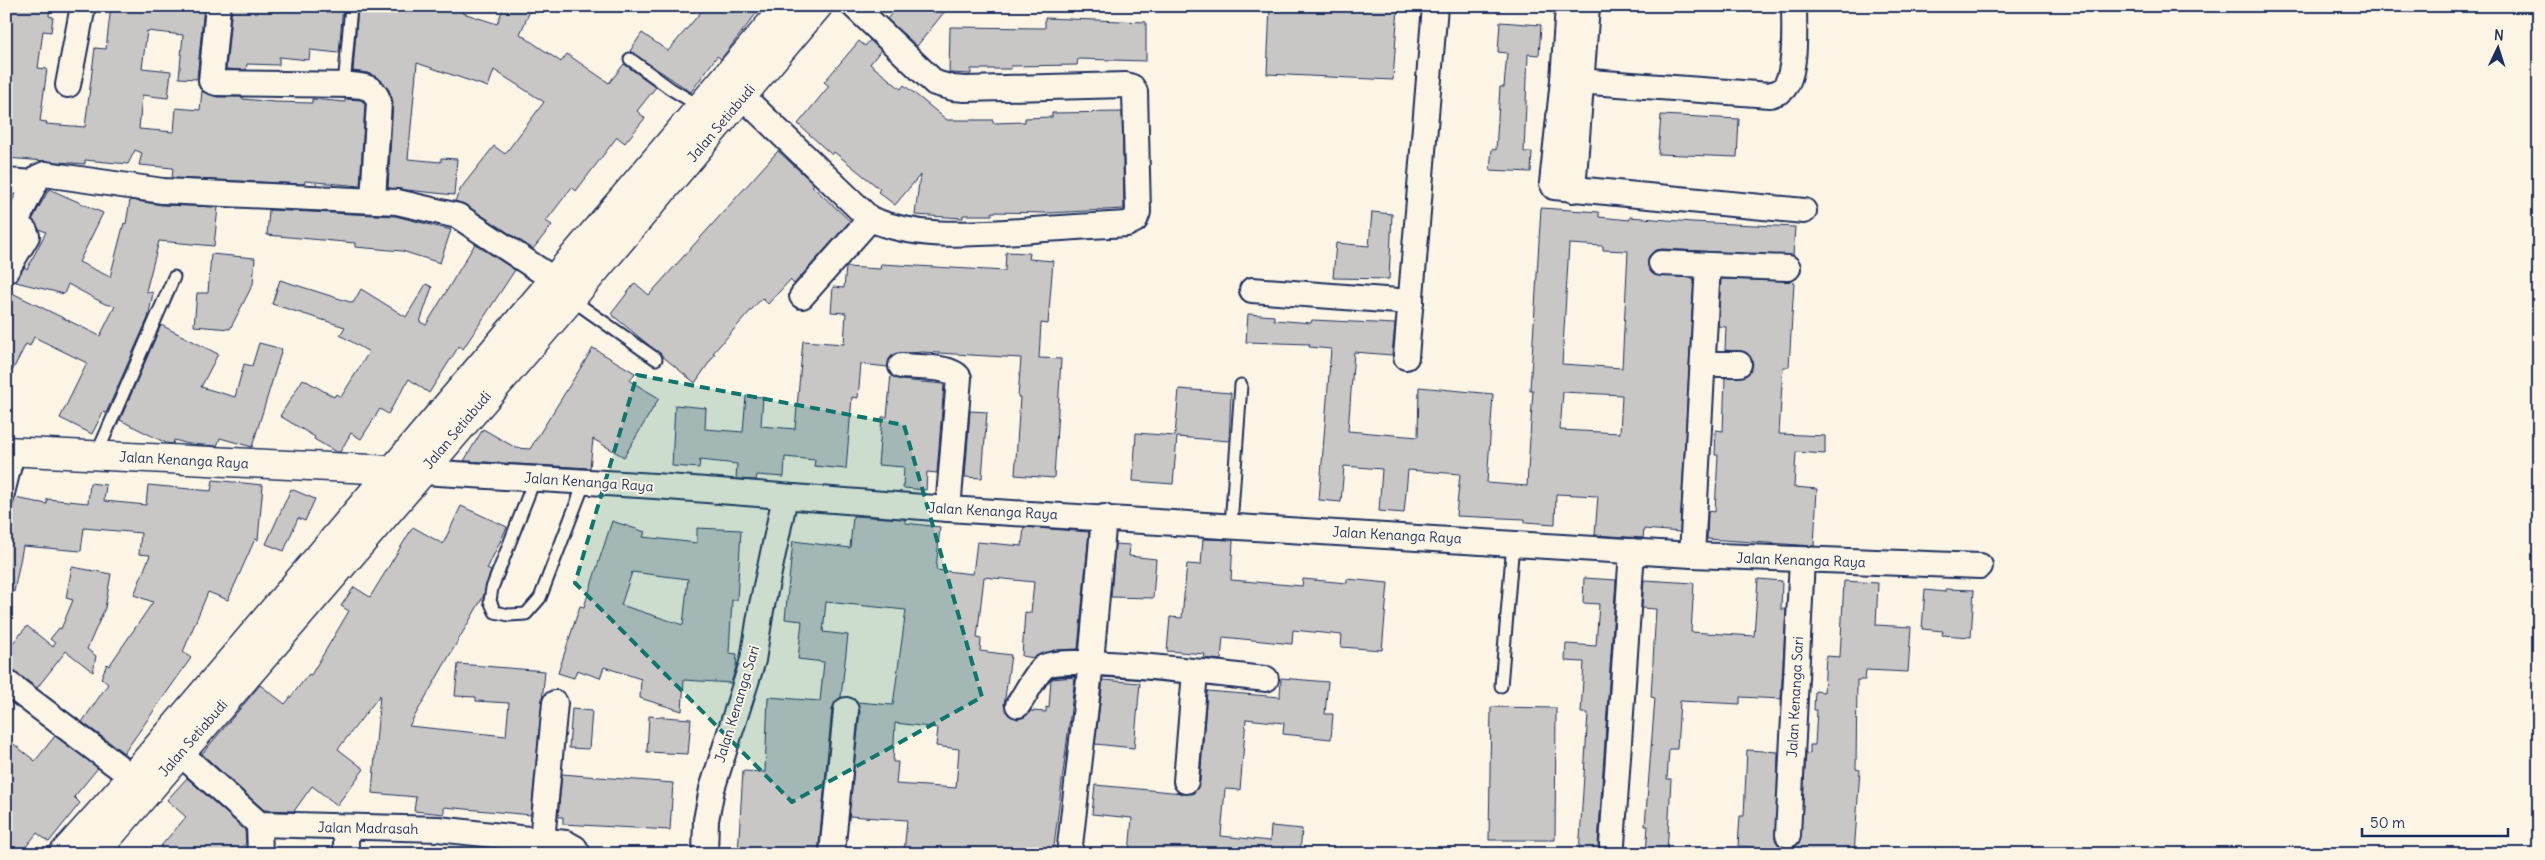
<svg xmlns="http://www.w3.org/2000/svg" width="2545" height="860" font-family="Delius,sans-serif">
<style>
.building{fill:#c8c7c6;stroke:#1b2f5e;fill-rule:evenodd}
.lines{fill:none;stroke-linecap:round;stroke-linejoin:round}
.service-casing{stroke:#1b2f5e;stroke-width:15}
.minor-casing{stroke:#1b2f5e;stroke-width:28}
.tertiary-casing{stroke:#1b2f5e;stroke-width:31}
.primary-casing{stroke:#1b2f5e;stroke-width:31}
.service{stroke:#fcf5e5;stroke-width:11}
.minor{stroke:#fcf5e5;stroke-width:24}
.tertiary{stroke:#fcf5e5;stroke-width:28}
.primary{stroke:#fcf5e5;stroke-width:28}
.marked{fill:#0f766e;fill-opacity:0.2;stroke:#0f766e;stroke-width:4;stroke-dasharray:10 6;stroke-linejoin:round}
.labels{text-anchor:middle;dominant-baseline:central;stroke-width:4;stroke-linejoin:round;paint-order:stroke}
.street-label{font-size:14px;fill:#1b2f5e;stroke:#fcf5e5}
</style>
<rect width="100%" height="100%" fill="#fcf5e5"/>
<filter id="ink" filterUnits="userSpaceOnUse"><feTurbulence type="fractalNoise" baseFrequency=".02" numOctaves="2"/><feDisplacementMap in="SourceGraphic" scale="10" xChannelSelector="R" yChannelSelector="G"/><feConvolveMatrix kernelMatrix="1 2 1 2 8 2 1 2 1" color-interpolation-filters="sRGB"/></filter>
<g filter="url(#ink)">
<!-- building -->
<g class="building">
<polygon points="6,6 50,6 49,16 53,17 51,32 43,31 38,68 47,69 40,121 47,122 46,124 85,127 95,48 106,49 111,6 187,8 187,6 204,6 197,79 179,78 183,35 147,31 142,68 171,71 168,98 142,95 139,129 174,132 176,108 200,110 202,91 217,97 243,97 243,99 274,102 312,103 312,99 345,102 345,99 361,100 365,104 360,186 305,181 304,184 172,178 173,168 139,165 142,153 135,150 128,164 85,160 85,164 6,158"/>
<polygon points="232,6 343,6 339,53 310,50 309,60 279,57 279,65 247,64 246,70 226,69"/>
<polygon points="358,6 465,6 463,13 497,24 504,6 532,6 520,34 561,62 567,54 609,83 624,64 656,87 637,111 645,118 625,143 617,137 576,191 572,187 546,221 552,225 533,249 466,205 455,201 461,188 494,146 505,154 544,102 494,70 488,87 417,63 408,159 441,162 441,158 457,159 454,195 388,188 393,102 389,90 380,79 368,73 353,71"/>
<polygon points="706,6 762,6 721,59 717,56 691,92 630,51 642,33 668,51"/>
<polygon points="898,6 949,6 917,46 887,19"/>
<polygon points="1270,6 1398,6 1393,80 1267,74"/>
<polygon points="1045,18 1146,22 1146,61 1078,59 1077,65 1011,66 1011,69 971,69 971,74 949,73 950,27 1045,28"/>
<polygon points="1500,22 1541,25 1539,55 1528,54 1524,152 1532,152 1531,172 1490,170 1492,149 1496,150 1500,87 1504,87 1507,53 1498,52"/>
<polygon points="870,40 881,50 870,64 901,89 904,85 947,120 993,120 993,123 1025,122 1025,118 1052,117 1052,113 1122,112 1124,209 1048,213 992,212 992,215 963,215 963,218 915,215 920,175 895,205 878,192 880,189 834,152 832,155 798,124 829,86 824,82 859,41 865,46"/>
<polygon points="1661,115 1739,119 1737,157 1658,154"/>
<polygon points="778,151 814,184 812,186 850,221 794,284 790,280 768,304 762,298 713,353 715,354 695,383 611,314 635,283 649,295"/>
<polygon points="49,189 103,213 79,262 110,277 124,223 126,224 130,200 162,205 218,207 214,246 159,241 146,291 153,293 148,318 106,413 103,412 92,434 60,418 87,363 34,337 30,346 26,344 6,383 6,300 10,292 100,336 115,306 105,304 68,284 64,294 16,282 24,267 27,269 46,232 39,229 32,220"/>
<path d="M1541,208l58,4v5l31,3v-3l62,5 103,5 -2,29 -131,-7 -8,2 -5,5v13l5,6 40,3 -14,254 -36,-3 -1,9 -48,-3 3,-39 -42,-2 -1,30 -30,-2v-3l-69,-3 4,-42 -52,-4 -4,43 -25,-2 3,-42 -38,-3 -3,36 -22,-2 12,-151 -22,-2 1,-3 -64,-2 2,-28 26,2v4l37,3 1,-3 83,4 -3,31 -38,-3 -6,79 70,6 1,-50 74,7 -6,89 40,3 6,-96h-3zM1569,244l34,2v4l25,1 -6,117 -60,-4zM1563,392l59,3 -2,38 -60,-3z"/>
<polygon points="269,210 395,216 451,230 440,263 402,251 355,247 355,243 267,235"/>
<polygon points="1372,212 1392,214 1389,279 1333,278 1336,243 1369,246"/>
<polygon points="475,244 515,270 463,349 459,346 429,393 409,379 388,414 380,409 361,439 351,433 340,452 336,452 314,439 315,437 280,416 303,379 334,397 336,394 341,397 369,352 340,335 345,327 272,304 280,280 353,303 361,289 406,317 426,284 432,287 420,322 426,325"/>
<polygon points="1006,252 1030,253 1029,259 1053,261 1048,324 1041,323 1039,358 1061,359 1054,478 1015,475 1020,397 1018,397 1021,358 922,352 895,354 889,359 888,367 861,364 858,398 852,397 846,469 814,466 815,460 785,457 784,477 757,475 756,480 736,479 737,464 700,460 699,468 672,466 675,405 706,408 705,429 743,432 746,396 763,397 761,426 795,429 803,341 844,344 846,313 831,312 833,287 844,288 846,267 880,269 881,264 1005,271"/>
<polygon points="211,254 255,258 253,284 230,329 194,326 197,293 208,293"/>
<polygon points="1721,279 1791,281 1794,283 1789,367 1783,367 1779,434 1825,436 1825,454 1796,452 1794,487 1817,489 1814,546 1707,539 1708,511 1715,512 1718,455 1715,455 1716,430 1723,431 1725,378 1745,376 1751,371 1753,364 1751,358 1745,352 1725,350 1726,327 1718,326"/>
<polygon points="161,325 218,354 201,387 235,397 244,364 252,366 259,343 282,349 252,447 220,438 217,446 189,444 174,440 173,444 166,443 120,420"/>
<polygon points="593,348 635,373 630,381 659,398 624,457 593,439 590,468 464,461 483,429 516,448 530,449"/>
<polygon points="891,374 900,380 944,384 937,473 927,472 926,490 903,488 904,467 878,465 882,417 887,417"/>
<polygon points="1179,389 1231,393 1229,441 1177,437 1173,484 1133,481 1136,433 1175,436"/>
<polygon points="970,411 987,412 982,478 965,477"/>
<polygon points="213,480 263,485 258,540 255,539 228,600 208,592 183,652 191,658 124,753 82,722 108,684 101,678 107,664 109,666 153,602 134,595 150,555 139,554 141,533 84,528 81,551 23,546 14,592 6,592 8,511 12,509 15,498 47,504 47,499 88,503 90,483 106,485 104,501 146,505 148,485 211,491"/>
<polygon points="291,489 315,499 305,521 298,518 284,551 266,544"/>
<polygon points="461,506 507,527 487,569 491,571 483,597 409,726 506,736 509,703 476,701 476,697 455,696 458,664 545,671 531,815 444,807 444,814 414,811 416,797 372,793 380,695 338,749 364,769 337,805 312,786 294,811 264,810 202,754 260,685 285,704 309,674 311,675 349,611 341,606 354,587 370,597 413,527 443,544"/>
<path d="M853,516l52,3v4l35,4 -4,43 37,4 4,-32 45,4 2,-19 65,5 -11,117 -24,1 -20,8 -12,-2 3,-44 6,1 3,-31 -50,-5 -7,61 4,1 -1,12 31,4 -7,50 6,11 8,3 6,-2 7,-6 15,1v-5l3,1 2,-29 24,-2 -22,177h-149l3,-34 -58,-4 11,-105 -3,-9 36,3 13,-95 -80,-8 -3,30 25,3 -7,62 -6,5 -3,7 -14,145h-80l5,-83 22,1 3,-75 52,4 4,-39 -26,-3 4,-38 -17,-2 8,-78 57,7zM895,723l43,5 -2,18 23,3 -3,39 -60,-4 2,-22h-5z"/>
<path d="M612,521l33,11 -2,5 54,6v-15l44,2 -4,70h-5l-3,53 8,1 -1,13 -5,16 -47,-3 -2,31 -42,-13 1,-19 -37,-12 -4,11 -23,-8 -3,8 -16,-5 22,-67 4,1zM632,572l56,7 -5,46 -62,-20z"/>
<polygon points="1203,539 1233,540 1231,580 1302,586 1303,579 1347,583 1347,579 1388,583 1382,650 1341,647 1342,635 1293,630 1292,644 1223,637 1221,660 1204,658 1205,654 1167,651 1170,617 1182,618 1187,564 1201,565"/>
<polygon points="1115,544 1130,545 1129,556 1156,559 1153,598 1111,597"/>
<polygon points="72,567 111,574 105,608 87,649 96,656 93,672 66,651 37,688 14,671 6,668 6,651 27,626 53,647 55,643 50,639 59,628 61,629 73,600 66,598"/>
<polygon points="1584,578 1616,580 1598,844 1602,854 1579,854 1588,713 1581,713 1584,662 1565,661 1566,644 1596,646 1599,604 1583,603"/>
<polygon points="1758,579 1782,581 1781,609 1786,609 1781,699 1740,697 1740,704 1680,701 1677,749 1669,749 1667,779 1671,779 1667,854 1646,854 1648,826 1645,826 1655,698 1651,697 1656,609 1642,608 1644,580 1694,583 1691,632 1754,636"/>
<polygon points="1844,581 1878,583 1876,625 1911,627 1908,672 1866,670 1865,680 1857,680 1856,769 1860,770 1854,854 1805,853 1805,850 1738,846 1740,816 1744,816 1747,750 1778,752 1776,841 1780,846 1788,849 1795,847 1800,842 1806,753 1810,754 1810,745 1815,745 1817,710 1814,710 1815,691 1824,692 1826,656 1840,657"/>
<polygon points="1945,589 1974,590 1971,637 1942,635 1943,631 1922,629 1925,590 1945,592"/>
<polygon points="1281,678 1328,682 1325,714 1333,714 1331,739 1283,734 1284,723 1246,719 1240,790 1225,789 1221,836 1270,841 1271,826 1302,829 1300,854 1129,854 1132,818 1092,814 1095,785 1193,794 1200,782 1207,691 1280,697"/>
<polygon points="1103,680 1140,683 1134,748 1095,744"/>
<polygon points="1491,707 1556,708 1555,840 1489,840"/>
<polygon points="572,709 592,711 589,749 569,748"/>
<polygon points="649,716 691,719 688,754 647,752"/>
<polygon points="55,736 98,768 74,797 80,803 49,842 37,833 20,854 6,854 6,738 35,761"/>
<polygon points="562,774 673,783 670,830 563,824 563,817 558,817"/>
<polygon points="187,778 245,830 246,843 236,854 168,854 160,847 186,817 167,800"/>
</g>
<g class="lines">
<!-- service casing -->
<g class="service-casing">
<g id="service">
<polyline points="630,59 671,89 701,107"/>
<polyline points="344,86 351,6"/>
<polyline points="571,299 656,359"/>
<polyline points="96,456 174,277"/>
<polyline points="535,478 492,588 490,601 495,612 509,615 526,614 540,598 585,481"/>
<polyline points="6,504 19,452"/>
<polyline points="1231,525 1241,385"/>
<polyline points="1501,686 1513,543"/>
</g>
</g>
<!-- minor casing -->
<g class="minor-casing">
<g id="minor">
<path d="M218,6l-7,75 6,2 134,2c15,1 23,2 28,17l-6,98"/>
<polyline points="1568,6 1563,80 1552,183 1554,187 1804,211"/>
<path d="M1563,80l207,15c5,-2 11,-3 14,-7 13,-16 10,-61 10,-82"/>
<polyline points="68,85 83,6"/>
<path d="M743,97l127,122c47,20 100,15 150,12 36,-3 71,-5 107,-7l8,-4 3,-8 -3,-120 -3,-5 -6,-2 -161,4 -12,-1 -18,-5 -81,-77"/>
<polyline points="6,181 35,183"/>
<polyline points="1573,190 1587,6"/>
<polyline points="1661,263 1788,268"/>
<polyline points="6,271 27,236 25,231 17,228 16,222 38,177 45,174 163,191 397,202 458,216 553,279"/>
<polyline points="1252,290 1411,302"/>
<polyline points="802,296 870,219"/>
<polyline points="1406,357 1435,6"/>
<polyline points="1703,364 1739,364"/>
<path d="M901,366c13,1 53,0 58,12l-11,131"/>
<polyline points="422,472 655,486 948,509 1692,555 1980,566"/>
<polyline points="1692,555 1708,265"/>
<polyline points="6,682 132,777"/>
<path d="M1018,705c8,-11 16,-30 26,-38 17,-13 191,9 222,12"/>
<polyline points="180,753 259,824 438,829 566,843 575,848 578,854"/>
<polyline points="1186,781 1195,672"/>
<polyline points="259,824 260,854"/>
<polyline points="1788,835 1802,560"/>
<polyline points="542,841 555,703"/>
<polyline points="1612,845 1632,551"/>
<polyline points="346,854 346,828"/>
<polyline points="705,854 706,820 712,789 753,660 761,610 785,497"/>
<polyline points="832,854 846,710"/>
<polyline points="1069,854 1091,662 1104,517"/>
</g>
</g>
<!-- tertiary casing -->
<g class="tertiary-casing">
<polyline id="tertiary" points="6,451 412,471"/>
</g>
<!-- primary casing -->
<g class="primary-casing">
<g id="primary">
<polyline points="63,854 132,777 786,6"/>
<polyline points="94,854 571,299 818,6"/>
</g>
</g>
<!-- service -->
<use href="#service" class="service"/>
<!-- minor -->
<use href="#minor" class="minor"/>
<!-- tertiary -->
<use href="#tertiary" class="tertiary"/>
<!-- primary -->
<use href="#primary" class="primary"/>
</g>
</g>
<!-- marked area -->
<path class="marked" d="M637,375l267,50 78,272 -190,105 -217,-219z"/>
<g class="labels">
<!-- street labels -->
<g class="street-label">
<text transform="translate(721 123) rotate(-50)">Jalan Setiabudi</text>
<text transform="translate(457 430) rotate(-50)">Jalan Setiabudi</text>
<text transform="translate(184 460) rotate(3)">Jalan Kenanga Raya</text>
<text transform="translate(589 482) rotate(4)">Jalan Kenanga Raya</text>
<text transform="translate(993 511) rotate(3)">Jalan Kenanga Raya</text>
<text transform="translate(1397 535) rotate(3)">Jalan Kenanga Raya</text>
<text transform="translate(1801 560) rotate(2)">Jalan Kenanga Raya</text>
<text transform="translate(1795 697) rotate(-87)">Jalan Kenanga Sari</text>
<text transform="translate(737 704) rotate(-73)">Jalan Kenanga Sari</text>
<text transform="translate(193 738) rotate(-49)">Jalan Setiabudi</text>
<text transform="translate(368 828) rotate(1)">Jalan Madrasah</text>
</g>
</g>
<!-- margin -->
<rect width="2545" height="860" fill="none" stroke="#fcf5e5" stroke-width="25"/>
<rect x="12" y="12" width="2520" height="835" fill="none" stroke="#1b2f5e" stroke-width="2" filter="url(#ink)"/>
<!-- north arrow -->
<g transform="translate(2498 48) rotate(4)" stroke="#fcf5e5" stroke-width="4" paint-order="stroke">
<path d="M0-4L9 19L0 12L-9 19Z" fill="#1b2f5e"/>
<text y="-8" font-size="14" font-weight="bold" text-anchor="middle" fill="#1b2f5e">N</text>
</g>
<!-- scale -->
<path d="M2362 828v8h146v-8" fill="none" stroke="#1b2f5e" stroke-width="2.5"/>
<text x="2370" y="828" font-size="15" fill="#1b2f5e" stroke="#fcf5e5" stroke-width="4" paint-order="stroke">50 m</text>
</svg>
